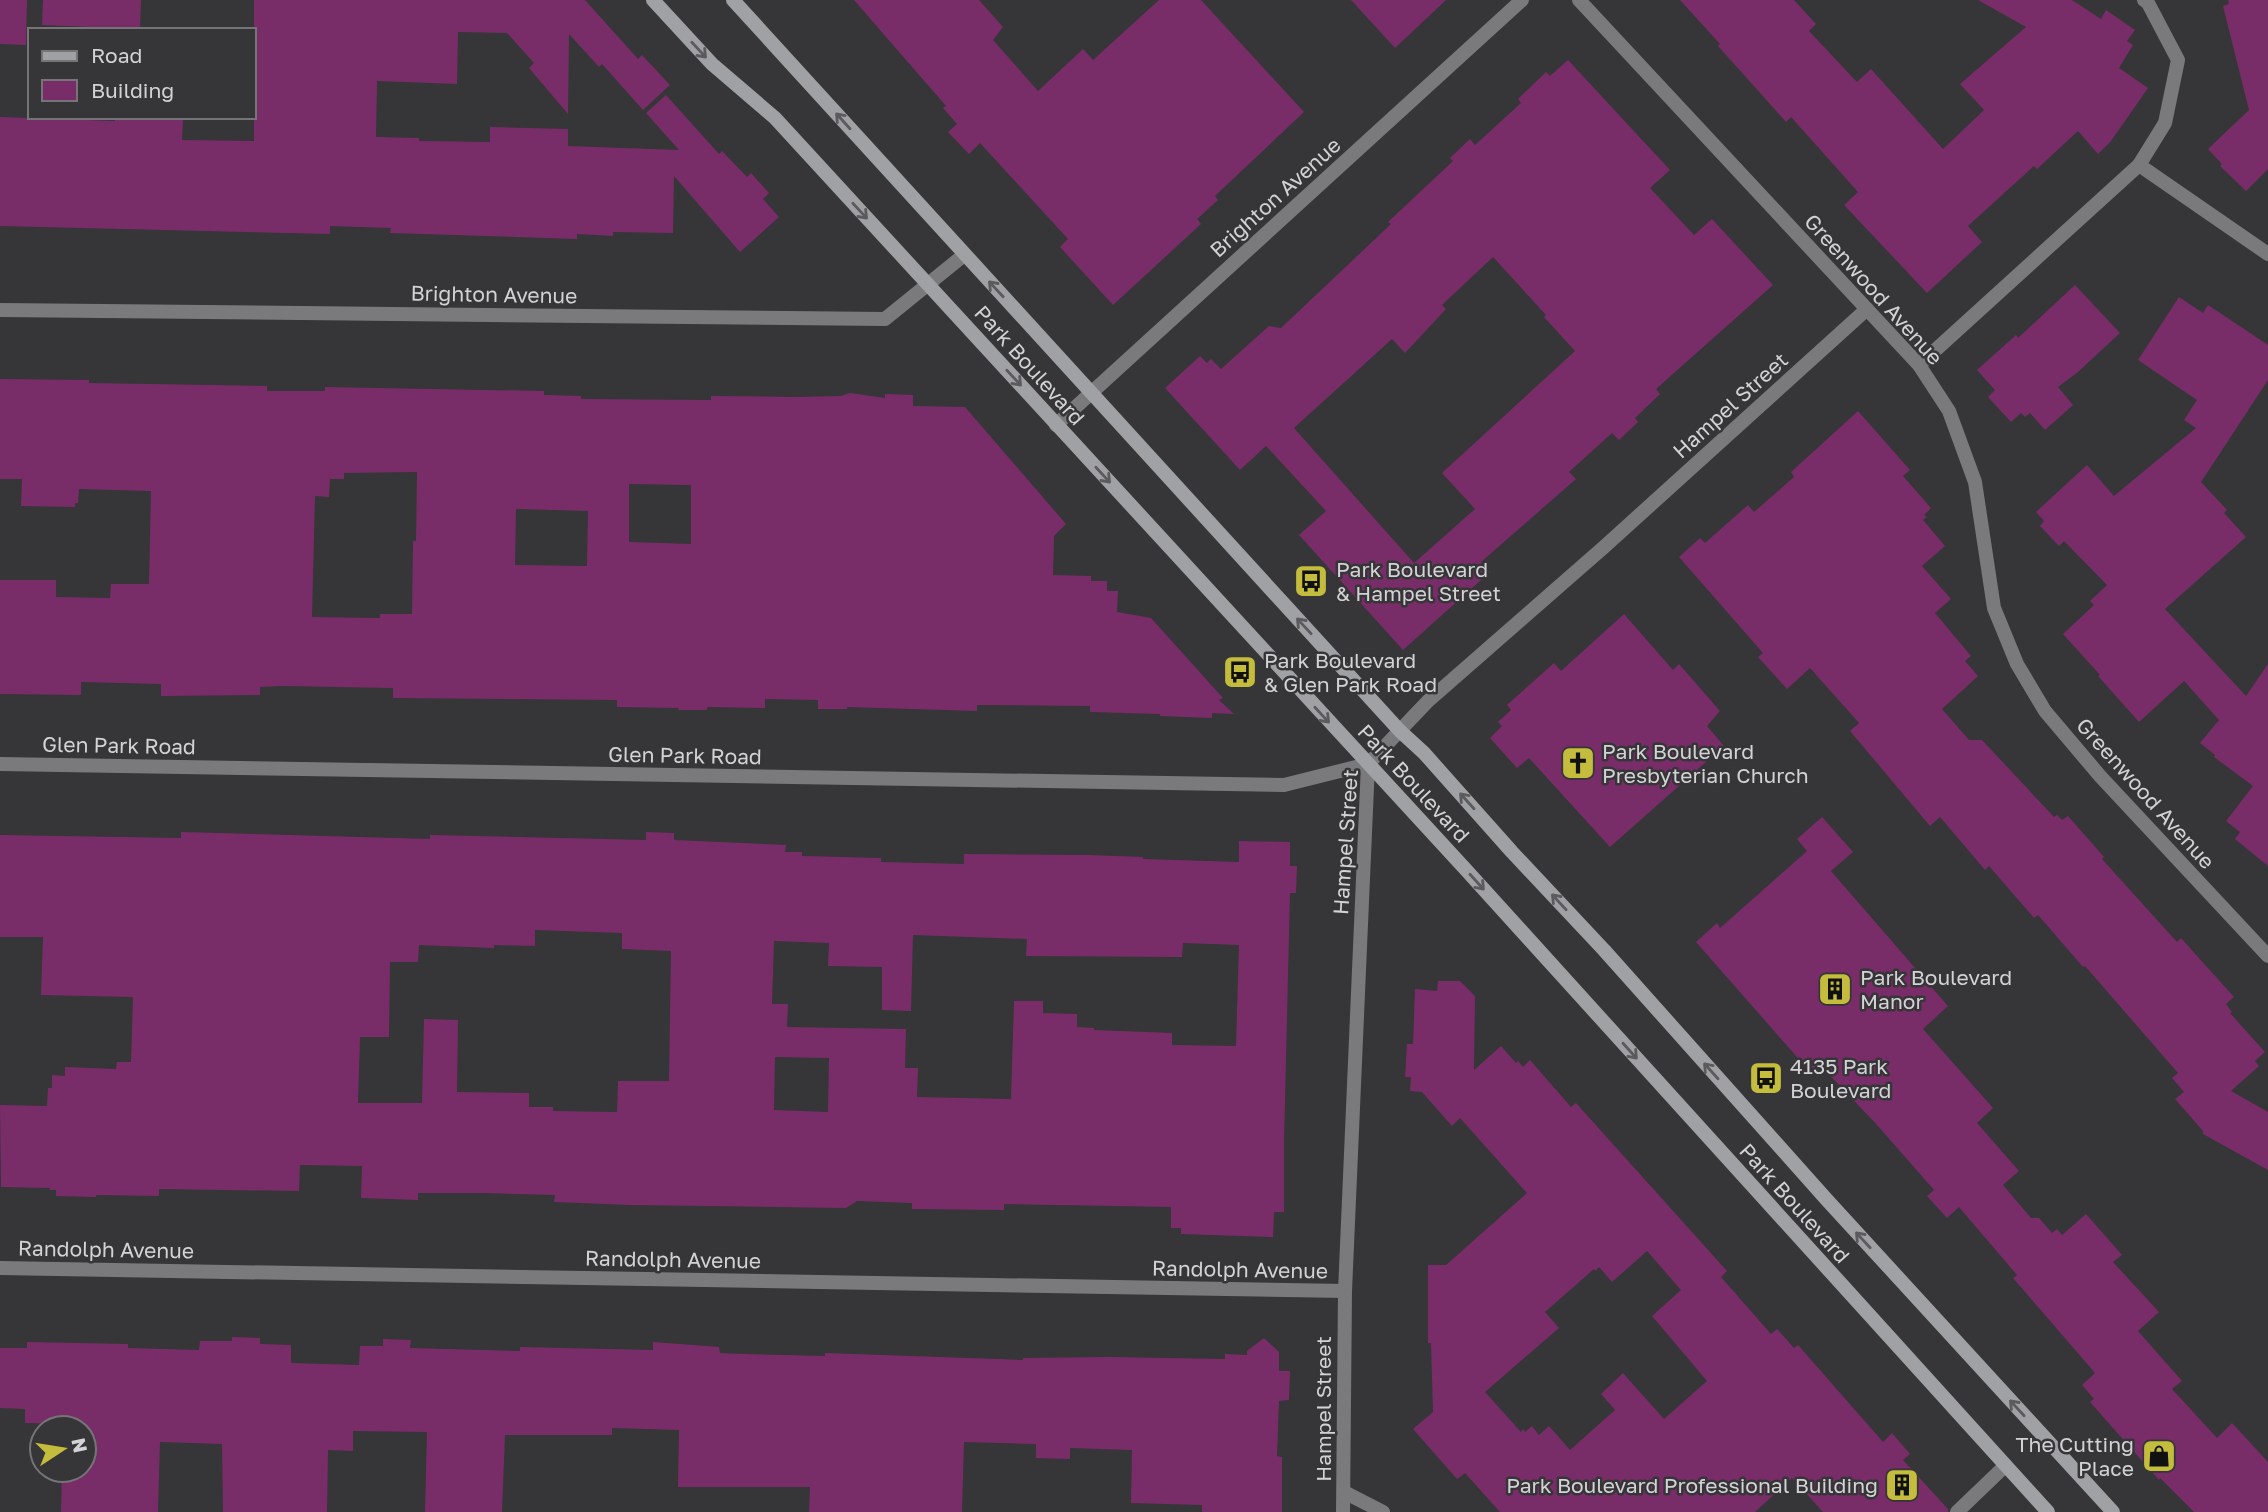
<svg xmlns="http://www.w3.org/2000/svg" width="2268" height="1512" font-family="'Golos Text',sans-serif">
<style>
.building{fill:#782d69;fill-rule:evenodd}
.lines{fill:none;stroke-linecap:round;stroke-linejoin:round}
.service{stroke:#7a7a7c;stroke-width:14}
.minor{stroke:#7a7a7c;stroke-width:14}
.secondary{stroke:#a0a1a4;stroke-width:14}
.oneway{stroke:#5b5b5e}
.labels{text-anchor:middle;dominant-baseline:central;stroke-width:5;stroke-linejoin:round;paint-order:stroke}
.street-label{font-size:21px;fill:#d3d2d4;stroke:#363538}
.poi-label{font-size:21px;fill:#d3d2d4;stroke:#363538;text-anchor:start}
</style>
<rect width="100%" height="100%" fill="#363538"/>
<!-- building -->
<g class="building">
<polygon points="0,0 27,0 26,45 0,44"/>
<polygon points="43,0 141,0 140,29 42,25"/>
<polygon points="254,0 585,0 638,59 642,55 670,85 643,110 602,64 599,67 569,34 568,114 529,68 534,63 507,33 458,32 457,84 377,81 376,137 419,138 419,141 490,142 490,127 568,129 568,146 679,150 646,113 666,95 719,154 722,151 747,177 751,173 769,193 763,199 779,217 740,252 674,176 673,233 613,232 613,236 577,234 577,239 390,233 391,228 330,226 330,234 0,226 0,117 115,121 115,117 183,119 182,140 254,141"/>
<polygon points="854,0 979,0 1003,27 993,40 1038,91 1083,49 1093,60 1159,0 1201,0 1304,112 1215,196 1218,200 1197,219 1201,224 1113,305 1060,247 1068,239 980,143 969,154 948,132 957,124 943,108 946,106"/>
<polygon points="1351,0 1446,0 1395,48"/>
<polygon points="1680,0 1794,0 1816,24 1809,31 1857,82 1871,69 1943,149 1984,110 1960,84 2026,27 1978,0 2072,0 2101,19 2106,10 2135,30 2127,41 2133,45 2119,68 2148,88 2111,141 2098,154 2078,131 2037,169 2034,166 1968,226 1982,242 1927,293 1844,205 1858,192 1791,117 1786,122 1718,46 1720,44"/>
<polygon points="2228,0 2268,0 2268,169 2246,191 2220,166 2222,164 2208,149 2249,110 2223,6 2229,4"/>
<path d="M1568,60l102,110 -20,18 44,47 18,-16 61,66 -117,104 4,5 -25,24 3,4 -19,18 -7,-7 -43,39 7,7 -95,83 9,10 -87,78 -104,-115 27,-24 -60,-65 -26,24 -75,-82 35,-32 7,7 4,-4 10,10 48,-43 12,2 110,-104 -3,-2 65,-61 -3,-3 20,-19 5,6 46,-42 -3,-4 28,-27 4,4zM1493,257l53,58 -2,2 31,34 -133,122 33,36 -61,54 -120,-135 98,-89 13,14 41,-44 -4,-4z"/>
<polygon points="2075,285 2120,333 2078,372 2058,387 2073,405 2045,430 2030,413 2025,417 2021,413 2011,422 1988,397 1995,390 1977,370 2016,335 2018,338"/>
<polygon points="2179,297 2203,313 2208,305 2268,345 2268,380 2201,482 2227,510 2224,513 2246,537 2165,609 2246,696 2268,664 2268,866 2235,839 2240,832 2226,821 2253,786 2214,757 2215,755 2200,743 2219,720 2184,681 2139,722 2098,676 2100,675 2063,634 2094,605 2090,601 2107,585 2064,541 2059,546 2040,526 2044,521 2036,512 2087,465 2114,496 2196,428 2184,420 2197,400 2138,360"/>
<path d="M0,379l89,1v3l178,3v5h58v-4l219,4v4l37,1v3l130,1v-4l86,1 44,-1 9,-3 35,5v-4l28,1v11l52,1 101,117 -12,12 -1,39 38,1v5h16v10h11l-1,21 34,6 72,80 -4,2 15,14 -22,-1v5l-52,-2v-2l-70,-2v-6l-113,-1v6l-130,-4v2h-29v-9l-53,-1v9l-58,-1v3h-29l1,-2 -62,-1v-7l-224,-2v-10l-111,-2 -22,1v8l-99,1v-12l-80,-2v13l-81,-1v-114h56v17l54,1 1,-14h38l2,-93 -72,-2 -1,14h-3v4l-54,-1 1,-27h-22zM417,472l-1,69h-3l-1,73h-32v4l-68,-1 3,-121 14,1 1,-18h14v-6zM629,484l62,1v59l-62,-2zM516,509l72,2 -1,55 -72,-1z"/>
<polygon points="1858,411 1910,470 1903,476 1931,508 1924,515 1927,517 1923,520 1945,546 1922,566 1951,599 1935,613 1971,656 1965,661 1978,676 1942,709 1969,740 1982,740 2054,817 2057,815 2062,820 2068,816 2104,857 2102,859 2177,942 2181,938 2234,997 2226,1004 2232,1012 2230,1013 2265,1052 2255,1061 2259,1066 2231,1091 2268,1112 2268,1170 2203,1134 2203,1131 2175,1099 2184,1092 2172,1078 2178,1073 2085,966 2083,967 2038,915 2034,918 1989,866 1985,870 1940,817 1930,826 1850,731 1859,723 1810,668 1787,689 1758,657 1763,653 1679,557 1700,538 1705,543 1748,505 1754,512 1794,477 1791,472"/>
<polygon points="1624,614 1673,670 1679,664 1720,711 1707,726 1724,746 1610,847 1529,758 1517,768 1490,738 1502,726 1498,722 1511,710 1507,705 1554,663 1561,671"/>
<polygon points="1822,817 1853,852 1831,871 1948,1006 1923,1029 1993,1108 1977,1123 2019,1171 2003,1185 2031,1218 2039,1218 2052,1233 2057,1229 2062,1235 2086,1214 2122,1255 2113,1262 2159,1312 2138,1331 2182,1381 2172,1389 2217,1438 2232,1423 2268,1462 2268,1512 2194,1512 2160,1478 2159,1480 2090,1402 2094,1399 2082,1385 2095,1373 2013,1278 2017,1275 1959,1207 1947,1218 1927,1196 1934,1190 1878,1126 1820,1065 1811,1073 1696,942 1717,923 1720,928 1807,851 1797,839"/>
<path d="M181,832l249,7v-4l216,5v-8l28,1v7l112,5 -1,7h17v4l79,2v4l83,2v-10l124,1 55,2v2l96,3v-21l51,1v24h7l-1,27h-6l-6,249v70h-10l-1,25 -92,-3v-6h-10v-21l-167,-3v6l-92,-1v-6l-55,-2 -11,7 -215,-3 -77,-3 1,-7 -71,-2h-66v7l-57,-2 1,-32 -62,-1 -1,26 -140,-2v7l-63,-1v2l-40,-1v-6h-6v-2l-49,-1 -1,-82 47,1 1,-18h4v-13l13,1v-9l51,2 1,-7h14l2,-65 -92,-2 2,-58h-43v-102l181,3zM535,930l87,3v16l49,2 -2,130h-51l-1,31 -64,-1v-4h-24v-14l-72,-1 1,-72 -34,-1 -2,84h-64l2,-66h29l1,-75h28l1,-17 75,3v-3l41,1zM913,935l114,4 -1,17 156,1 1,-14 56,2 -3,101 -64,-1v-12l-78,-3v-2l-17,-1v-13l-34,-1v-12h-29l-3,98 -94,-2 1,-29h-13l1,-39 -119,-2 1,-23h-16l2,-63 55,2 -1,23 54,1v43l29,1zM775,1057l54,1 -1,54 -54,-2z"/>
<path d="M1438,981h22l15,15 -1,74 27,-24 15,17 2,-2 5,6 7,-7 41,47 5,-4 151,168 -6,6 50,57 6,-5 17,19 4,-3 85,97 9,-9 18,21 -7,6 45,49v3h-125l-31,-34 -37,34h-255l-35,-39 -8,6 -44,-50 20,-17 -2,-69h-3v-78h18l81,-72 -67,-75 -8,8 -30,-34 -12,-1 1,-14h-6l2,-33h6l2,-55 22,2zM1647,1251l34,39 -29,26 55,65 -43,38 -41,-46 -22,21 14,16 -45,40 -21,-24 -10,9 -7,-9 -7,6 -2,-3 -2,3 -36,-40 74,-64 -14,-16 49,-43 1,2 4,-4 13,15z"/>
<polygon points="232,1337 260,1338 260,1344 291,1345 291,1363 359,1365 360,1346 383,1346 383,1339 411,1340 410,1348 520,1351 520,1347 653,1350 653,1342 719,1347 720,1353 744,1354 825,1356 825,1353 1023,1360 1023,1358 1110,1357 1225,1359 1225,1354 1247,1355 1247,1351 1264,1338 1279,1352 1279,1371 1290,1371 1289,1400 1279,1401 1277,1456 1282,1457 1282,1512 1202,1512 1202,1505 1131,1503 1132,1450 1070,1448 1070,1459 1036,1458 1036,1444 964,1442 962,1512 809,1512 810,1487 678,1487 679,1430 612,1428 612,1435 505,1435 502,1512 425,1512 427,1432 353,1431 353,1451 328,1450 327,1512 223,1512 222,1444 160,1442 158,1512 61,1512 62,1470 84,1470 84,1428 63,1428 63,1424 25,1423 25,1409 0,1408 0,1348 27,1348 27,1342 128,1344 128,1348 199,1350 200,1341 232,1341"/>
</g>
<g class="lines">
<!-- service -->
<polyline class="service" points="1957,1512 2005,1466"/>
<!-- minor -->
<g class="minor">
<polyline points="1579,0 1919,365 1949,411 1975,482 1994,608 2017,664 2045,711 2100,776 2268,956"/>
<polyline points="2139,165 2268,254"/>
<polyline points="0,310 885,319 964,255"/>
<polyline points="1919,365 2139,165 2165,123 2178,60 2148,3 2144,0"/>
<polyline points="1056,425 1522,0"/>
<polyline points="0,764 1284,785 1368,764"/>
<polyline points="0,1268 1345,1291"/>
<polyline points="1344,1492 1383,1512"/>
<polyline points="1343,1512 1345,1291 1368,764 1428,701 1604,547 1867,309"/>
</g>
<!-- secondary -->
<g class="secondary">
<polyline points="653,0 712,64 775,118 1468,872 2048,1512"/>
<polyline points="733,0 1285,605 1400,731 1424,753 1512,852 1604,950 1827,1200 2113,1512"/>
</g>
</g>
<!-- one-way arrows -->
<defs><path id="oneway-shaft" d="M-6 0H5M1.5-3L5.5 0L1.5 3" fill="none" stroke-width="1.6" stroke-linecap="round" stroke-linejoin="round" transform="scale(1.75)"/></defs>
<g class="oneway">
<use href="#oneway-shaft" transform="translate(699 50) rotate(47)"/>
<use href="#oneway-shaft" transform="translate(843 121) rotate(-132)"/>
<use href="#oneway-shaft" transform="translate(860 211) rotate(47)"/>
<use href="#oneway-shaft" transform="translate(996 289) rotate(-133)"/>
<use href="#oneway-shaft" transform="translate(1014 378) rotate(47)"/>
<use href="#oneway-shaft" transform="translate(1103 475) rotate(47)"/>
<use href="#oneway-shaft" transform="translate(1304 626) rotate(-133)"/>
<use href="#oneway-shaft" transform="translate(1322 715) rotate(47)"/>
<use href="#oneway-shaft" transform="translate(1467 801) rotate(-132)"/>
<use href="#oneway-shaft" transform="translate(1477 882) rotate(48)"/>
<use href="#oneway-shaft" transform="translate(1559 902) rotate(-133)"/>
<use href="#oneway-shaft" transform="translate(1630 1051) rotate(48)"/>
<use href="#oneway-shaft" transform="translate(1711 1071) rotate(-132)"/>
<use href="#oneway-shaft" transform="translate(1863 1240) rotate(-133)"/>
<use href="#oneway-shaft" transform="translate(2017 1408) rotate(-133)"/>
</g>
<!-- icons -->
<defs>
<g id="bus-square" transform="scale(1.75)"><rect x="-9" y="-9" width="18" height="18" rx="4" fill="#c4bc3d" stroke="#363538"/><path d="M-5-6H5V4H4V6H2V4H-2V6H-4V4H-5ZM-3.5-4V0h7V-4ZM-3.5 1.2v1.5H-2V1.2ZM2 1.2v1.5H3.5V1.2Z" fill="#111"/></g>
<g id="church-square" transform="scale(1.75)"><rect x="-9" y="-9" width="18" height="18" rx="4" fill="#c4bc3d" stroke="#363538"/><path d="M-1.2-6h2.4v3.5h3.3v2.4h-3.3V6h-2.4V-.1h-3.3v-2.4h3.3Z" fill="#111"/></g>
<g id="building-square" transform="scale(1.75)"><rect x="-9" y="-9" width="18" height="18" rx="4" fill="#c4bc3d" stroke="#363538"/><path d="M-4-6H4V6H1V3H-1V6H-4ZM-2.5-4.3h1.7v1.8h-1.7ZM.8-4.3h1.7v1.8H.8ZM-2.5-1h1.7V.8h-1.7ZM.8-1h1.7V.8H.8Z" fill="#111"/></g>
<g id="shop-square" transform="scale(1.75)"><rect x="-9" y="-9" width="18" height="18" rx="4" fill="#c4bc3d" stroke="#363538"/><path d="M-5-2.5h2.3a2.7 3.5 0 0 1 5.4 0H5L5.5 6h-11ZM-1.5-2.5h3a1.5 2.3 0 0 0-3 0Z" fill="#111"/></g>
</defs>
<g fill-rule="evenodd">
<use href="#bus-square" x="1311" y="581"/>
<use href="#bus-square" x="1240" y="672"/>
<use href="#church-square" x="1578" y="763"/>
<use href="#building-square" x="1835" y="989"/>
<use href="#bus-square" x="1766" y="1078"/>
<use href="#shop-square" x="2159" y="1456"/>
<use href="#building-square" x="1902" y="1485"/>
</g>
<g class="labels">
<!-- street labels -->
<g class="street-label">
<text transform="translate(1275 197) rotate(-42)">Brighton Avenue</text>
<text transform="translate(1874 289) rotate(48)">Greenwood Avenue</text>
<text transform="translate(494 294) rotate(1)">Brighton Avenue</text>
<text transform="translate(1030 365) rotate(48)">Park Boulevard</text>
<text transform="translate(1730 405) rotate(-42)">Hampel Street</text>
<text transform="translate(119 745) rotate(1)">Glen Park Road</text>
<text transform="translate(685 755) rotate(1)">Glen Park Road</text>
<text transform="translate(1414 783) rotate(47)">Park Boulevard</text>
<text transform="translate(2146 793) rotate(48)">Greenwood Avenue</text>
<text transform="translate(1345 842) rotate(-86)">Hampel Street</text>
<text transform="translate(1795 1203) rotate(48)">Park Boulevard</text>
<text transform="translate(106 1249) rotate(1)">Randolph Avenue</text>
<text transform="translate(673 1259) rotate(1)">Randolph Avenue</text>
<text transform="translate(1240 1269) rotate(1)">Randolph Avenue</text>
<text transform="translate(1323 1409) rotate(-90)">Hampel Street</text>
</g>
<!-- poi labels -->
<g class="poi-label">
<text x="1336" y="569">Park Boulevard<tspan x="1336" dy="24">&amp; Hampel Street</tspan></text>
<text x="1264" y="660">Park Boulevard<tspan x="1264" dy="24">&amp; Glen Park Road</tspan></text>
<text x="1602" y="751">Park Boulevard<tspan x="1602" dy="24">Presbyterian Church</tspan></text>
<text x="1860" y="977">Park Boulevard<tspan x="1860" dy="24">Manor</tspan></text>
<text x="1790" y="1066">4135 Park<tspan x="1790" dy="24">Boulevard</tspan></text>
<text x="2134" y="1444" text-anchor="end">The Cutting<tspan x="2134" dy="24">Place</tspan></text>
<text x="1878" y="1485" text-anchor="end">Park Boulevard Professional Building</text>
</g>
</g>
<!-- legend -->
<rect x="28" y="28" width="228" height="91" fill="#363538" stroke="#757476" stroke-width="2"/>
<rect x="42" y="51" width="35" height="10" fill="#a0a1a4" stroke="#757476" stroke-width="2"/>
<text x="91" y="63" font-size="21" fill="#d3d2d4">Road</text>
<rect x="42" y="80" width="35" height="21" fill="#782d69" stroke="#757476" stroke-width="2"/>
<text x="91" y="98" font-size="21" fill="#d3d2d4">Building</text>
<!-- north arrow -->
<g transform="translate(63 1449) rotate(78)"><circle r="33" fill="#363538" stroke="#757476" stroke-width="2"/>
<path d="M0-5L12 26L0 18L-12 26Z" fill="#c4bc3d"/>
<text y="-10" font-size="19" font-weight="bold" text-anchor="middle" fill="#d3d2d4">N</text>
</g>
</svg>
